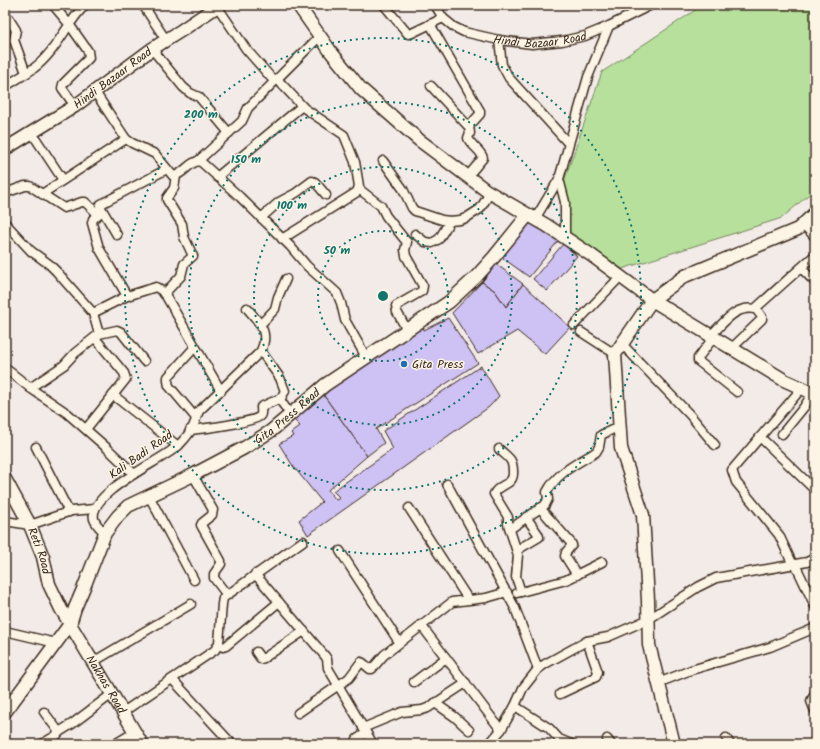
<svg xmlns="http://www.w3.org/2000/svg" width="820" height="749" font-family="Kalam,sans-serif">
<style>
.green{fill:#b6e09c;stroke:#78855d}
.building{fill:#cec1f3;stroke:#3b2a1e}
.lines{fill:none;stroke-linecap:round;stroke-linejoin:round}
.street-casing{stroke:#3b2a1e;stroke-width:11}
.secondary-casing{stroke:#3b2a1e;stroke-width:15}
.street{stroke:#fcf5e5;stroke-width:8}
.secondary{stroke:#fcf5e5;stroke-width:12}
.ring{fill:none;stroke:#0f766e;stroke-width:2;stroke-dasharray:2 4}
.poi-dot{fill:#1f6fb2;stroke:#fcf5e5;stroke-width:1.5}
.labels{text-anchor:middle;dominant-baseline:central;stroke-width:3;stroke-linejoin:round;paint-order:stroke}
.street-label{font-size:12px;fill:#3b2a1e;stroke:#fcf5e5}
.poi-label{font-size:12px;fill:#3b2a1e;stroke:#fcf5e5;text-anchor:start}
.centre{fill:#0f766e;stroke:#fcf5e5;stroke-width:2}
.ring-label{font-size:12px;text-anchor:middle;font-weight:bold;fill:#0f766e;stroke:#fcf5e5;stroke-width:3;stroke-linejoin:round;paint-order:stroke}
</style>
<rect width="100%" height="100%" fill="#f3ebe8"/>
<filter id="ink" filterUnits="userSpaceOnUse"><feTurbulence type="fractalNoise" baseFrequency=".025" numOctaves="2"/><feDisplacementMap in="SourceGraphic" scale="8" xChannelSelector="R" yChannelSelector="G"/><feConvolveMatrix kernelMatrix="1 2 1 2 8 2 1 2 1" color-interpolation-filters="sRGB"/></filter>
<g filter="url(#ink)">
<!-- green -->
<polygon class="green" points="703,5 815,5 815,189 782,218 622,269 570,236 562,187 602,72"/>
<!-- building -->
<g class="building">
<polygon points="528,221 559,240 529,277 500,256"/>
<polygon points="563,244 577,256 547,291 533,279"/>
<polygon points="496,264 523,284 506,307 495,291 482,282"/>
<polygon points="482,282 495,291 506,307 523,284 570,327 545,354 517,331 478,354 452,313"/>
<polygon points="448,318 478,363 376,429 384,443 367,456 322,393 423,326 424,330"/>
<polygon points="481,366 499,396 489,407 308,535 299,520 322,502 293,466 279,444 293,436 291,433 300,426 294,420 322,393 367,456 328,490 336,500 340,498 333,491 393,449 383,431"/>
</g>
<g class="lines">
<!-- street casing -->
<g class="street-casing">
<g id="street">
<polyline points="53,5 69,24 88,51 89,58 63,84 62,88 75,106"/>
<polyline points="143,5 166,40"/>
<polyline points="384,5 408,34 410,34 443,18"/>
<path id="s1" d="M435,5l8,13 11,9 10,5 35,8 33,4 30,-3 23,-5 24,-10 42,-21"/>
<polyline points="217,6 246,49 274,81"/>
<polyline points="5,13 16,30 14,40 26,73"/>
<path d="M430,24l50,87v3l-9,10 -2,3 1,6 -2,5c3,8 13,12 15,20l-15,18"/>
<polyline points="499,40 502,65 509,78 569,144"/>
<polyline points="152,49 183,87 190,93 199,97 229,133"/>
<polyline points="277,79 304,108 344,135 355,162 359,186 357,192 282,239"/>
<polyline points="431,86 469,127"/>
<path d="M5,87c9,-7 20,-12 29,-19 22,-16 32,-44 51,-63"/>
<path d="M95,92l31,47 6,4 23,11 18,22c11,-1 16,-15 27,-15l40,36 50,49 17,20 30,27 4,10 4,17 21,37"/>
<polyline points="32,133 63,180"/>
<polyline points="198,161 242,121 248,108 320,36"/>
<polyline points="383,161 403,189 412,208 415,211 442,220 450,221 460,220 466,218 480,209 490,193"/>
<polyline points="217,177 302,106"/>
<polyline points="559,179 565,202 565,238"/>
<polyline points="359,189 381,206 386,216 405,240 407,242 405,250 406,256 423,286 422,291 396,306 397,312 407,330"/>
<polyline points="5,193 25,186 30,186 64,208 82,202 85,202 98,214"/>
<polyline points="42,194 126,139"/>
<polyline points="101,212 93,219 92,223 99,248 127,296"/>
<polyline points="261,218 279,202 296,193 312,181 315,182 326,195"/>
<polyline points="535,219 559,179 588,77 609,26"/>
<polyline points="5,223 31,251 49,264 57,272 93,313"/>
<polyline points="803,224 815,237"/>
<polyline points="415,234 425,242 432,243 439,239 450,221"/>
<polyline points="117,235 100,206 101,204 167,169"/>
<polyline points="801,268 815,282"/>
<polyline points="164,294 181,276 184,264 193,256 184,237 182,224 167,200 167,198 174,188 176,176"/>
<polyline points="260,325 275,309 278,297 286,279"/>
<polyline points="574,325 620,277"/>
<polyline points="581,332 615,354"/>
<polyline points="99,334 117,330 121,332 144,361"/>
<path d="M711,335c14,-13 24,-30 45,-26"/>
<polyline points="714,337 698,358 698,361 737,392"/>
<polyline points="622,344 690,415 715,445"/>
<polyline points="195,347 168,377 168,381 169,386 196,418"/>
<polyline points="732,348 762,319 762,317 756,309 757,307 815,255"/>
<polyline points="261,351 280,378 285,391 280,400 290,414"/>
<polyline points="5,368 33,390 67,413 107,448 134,474"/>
<polyline points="30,388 64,365 75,353 99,334 93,313 127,296 156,287 162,291 166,296 221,391"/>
<polyline points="113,395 178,446"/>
<polyline points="86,429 126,379 124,373 95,338"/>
<path d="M190,430c11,-1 66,-8 70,-14 2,-2 1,-7 1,-9l20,-9"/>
<polyline points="782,434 804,407 813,393"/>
<polyline points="760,437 815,490"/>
<polyline points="36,447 69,512"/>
<path d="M499,449c9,9 14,9 14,23 1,14 -14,11 -19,22l14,23v7l10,31 -2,22 5,15"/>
<polyline points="193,475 213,510 212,515 202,523 201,525 221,561 221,564 214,574 214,578 227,595"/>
<polyline points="447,484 515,608 538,669"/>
<polyline points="149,496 194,580"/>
<polyline points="409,508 468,599"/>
<polyline points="540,508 571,543 572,545 566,552 565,556 577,575"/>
<polyline points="5,521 30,525 71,511 95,509"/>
<path d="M510,529l35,-24 3,-6 -1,-7c10,-20 31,-29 49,-40l3,-5 2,-12 19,-9"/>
<path d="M105,533c-4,-4 -9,-8 -11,-14 -6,-27 68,-58 85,-74 6,-6 13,-14 16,-23 1,-4 2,-7 4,-11l62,-60c9,-20 -2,-28 -14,-43"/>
<polyline points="517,550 539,537 538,534 526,517"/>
<polyline points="340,551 399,642"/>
<polyline points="795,564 815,606"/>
<polyline points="793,565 779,535 736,482 732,470 802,388"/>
<polyline points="255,574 325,656 327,659 328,668 373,744"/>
<polyline points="517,593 566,580 602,562"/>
<polyline points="421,625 501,730"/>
<polyline points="5,631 56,643"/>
<polyline points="219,645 223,647 226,646 279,602"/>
<polyline points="256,652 261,659 264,658 304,631"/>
<polyline points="93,662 191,604"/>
<polyline points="172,679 232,744"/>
<polyline points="414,682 446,658"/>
<polyline points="658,683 691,670 770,647 815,628"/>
<polyline points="815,693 811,701 815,711"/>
<polyline points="560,694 596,677 598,672 587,641"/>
<polyline points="435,703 455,717 469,730"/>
<polyline points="515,706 549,728 559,739 571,744"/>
<polyline points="123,712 215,650 219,643 222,604 223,598 303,541"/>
<polyline points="298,713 349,678 361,662 363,663 370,669 372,669 384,655 452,602 486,598 507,592"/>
<polyline points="363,728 402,712 422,710 428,708 466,683"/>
<polyline points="59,732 72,724 112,694"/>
<polyline points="726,738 730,744"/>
<polyline points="607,739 611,744"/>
<polyline points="42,744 57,735 59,732 44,712"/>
<polyline points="115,744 135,732"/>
<polyline points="356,744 357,739 366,733"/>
<polyline points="489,744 501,730 515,706 523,688 538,669 545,664 587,641 608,637 649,619 698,587 716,578 807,562 815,558"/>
</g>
</g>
<!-- secondary casing -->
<g class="secondary-casing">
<g id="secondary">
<polyline points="298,5 331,52 361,89 419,140 487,191 546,225 591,255 652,300 784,380 815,394"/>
<path id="s2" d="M5,149l70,-43 77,-57 30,-19 37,-25"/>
<path id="s3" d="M5,479l25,46 13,32 6,27 12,25 81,135"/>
<path id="s4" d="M5,712l65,-88 5,-16 9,-21 21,-54 13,-17 10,-10 65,-31 51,-27 27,-17 54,-46 124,-83 27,-25 18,-20 34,-42"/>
<polyline points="674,744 649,645 648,600 643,515 621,448 615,354 652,300 685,276 798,229 815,213"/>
</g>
</g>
<!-- street -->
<use href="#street" class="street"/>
<!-- secondary -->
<use href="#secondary" class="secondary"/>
</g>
</g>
<!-- distance rings -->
<g class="ring">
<circle cx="383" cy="296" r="65"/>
<circle cx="383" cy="296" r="129"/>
<circle cx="383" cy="296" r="194"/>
<circle cx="383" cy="296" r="258"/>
</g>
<!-- markers -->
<circle class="poi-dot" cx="404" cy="364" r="4"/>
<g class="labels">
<!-- street labels -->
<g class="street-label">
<text stroke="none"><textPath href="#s1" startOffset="118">Hindi Bazaar Road</textPath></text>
<text stroke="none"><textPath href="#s2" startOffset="129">Hindi Bazaar Road</textPath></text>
<text stroke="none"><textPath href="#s4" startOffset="426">Gita Press Road</textPath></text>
<text transform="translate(141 455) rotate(-35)">Kali Badi Road</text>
<text stroke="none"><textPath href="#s3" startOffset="80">Reti Road</textPath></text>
<text stroke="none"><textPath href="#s3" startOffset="230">Nakhas Road</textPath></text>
</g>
<!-- poi labels -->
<g class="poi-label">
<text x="412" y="364">Gita Press</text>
</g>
</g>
<circle cx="383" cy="296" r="6" class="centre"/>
<g class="ring-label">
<text x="201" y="118">200 m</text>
<text x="246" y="163">150 m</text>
<text x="292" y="209">100 m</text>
<text x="337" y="254">50 m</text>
</g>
<!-- margin -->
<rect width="820" height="749" fill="none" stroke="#fcf5e5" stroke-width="20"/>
<rect x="10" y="10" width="800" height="729" fill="none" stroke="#3b2a1e" stroke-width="1.5" filter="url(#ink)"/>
</svg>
